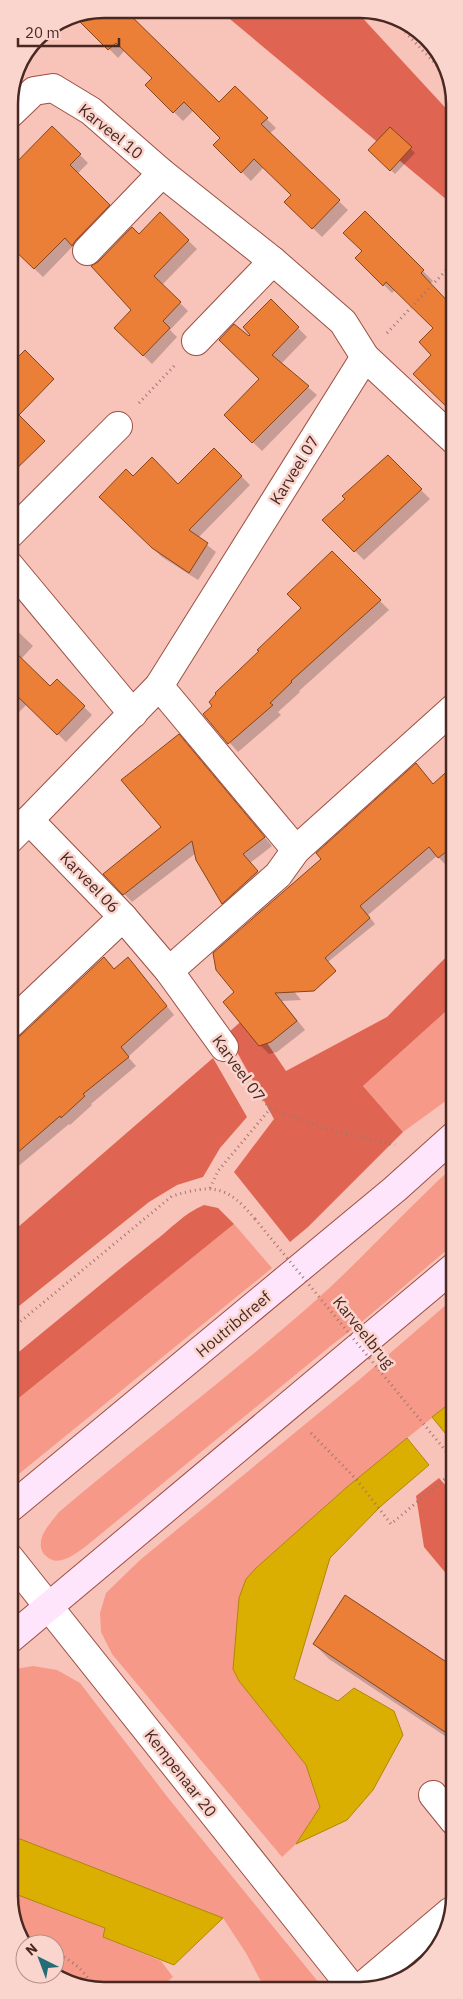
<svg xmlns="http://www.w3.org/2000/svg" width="463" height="1999" font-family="'IBM Plex Sans',sans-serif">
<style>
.green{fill:#f79988}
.forest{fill:#df6452}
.water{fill:#daaf02;stroke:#af860c}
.shadow{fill:#0003}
.building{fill:#eb7f37;stroke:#874519}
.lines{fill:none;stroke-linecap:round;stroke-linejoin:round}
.minor-casing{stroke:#9c4f42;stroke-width:30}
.tertiary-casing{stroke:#9c4f42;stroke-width:30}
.secondary-casing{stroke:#9c4f42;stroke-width:30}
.path{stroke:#a1766e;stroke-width:3;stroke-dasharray:1 4;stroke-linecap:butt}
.minor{stroke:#fff;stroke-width:28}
.tertiary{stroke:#fff;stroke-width:28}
.secondary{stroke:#fee5fb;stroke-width:28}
.path-bridge{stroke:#a1766e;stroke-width:3;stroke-dasharray:1 4;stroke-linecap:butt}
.labels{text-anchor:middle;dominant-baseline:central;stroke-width:5;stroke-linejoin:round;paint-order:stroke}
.street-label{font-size:16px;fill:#4a2822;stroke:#fad5ce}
.rim{fill:none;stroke:#4a2822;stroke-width:2.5}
</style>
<rect width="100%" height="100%" fill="#f8c3b9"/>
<!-- green -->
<g class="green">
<polygon points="454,1004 454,1095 403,1132 363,1086"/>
<path d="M454,1166v78l-96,81 -25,19 -248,203c-10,7 -27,21 -39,9 -4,-3 -6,-8 -5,-14 1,-11 12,-22 18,-30 82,-69 167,-133 247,-203 52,-45 97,-97 148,-143z"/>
<polygon points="234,1224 272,1268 9,1482 9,1406"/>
<polygon points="454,1298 454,1400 347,1487 256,1568 239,1681 306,1765 320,1807 296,1844 282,1857 112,1654 101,1632 100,1613 106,1593 140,1560 359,1380"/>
<polygon points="33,1666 57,1670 80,1683 169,1799 324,1989 265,1989 246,1953 223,1918 10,1835 10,1670"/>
<polygon points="10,1892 105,1928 103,1937 161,1961 173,1977 158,1989 84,1988 55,1973 55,1944 27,1944 10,1908"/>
</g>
<!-- forest -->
<g class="forest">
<polygon points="219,10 357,12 453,116 453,205"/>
<polygon points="454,949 454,1004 363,1086 403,1132 308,1227 290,1242 234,1172 274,1119 227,1034 248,1015 286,1071 387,1017"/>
<polygon points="213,1058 247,1117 220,1148 203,1177 177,1185 149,1202 9,1314 9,1235"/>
<path d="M204,1205l14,3 16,16 -225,182v-46c48,-39 95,-79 143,-117 18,-13 32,-30 52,-38z"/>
<polygon points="439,1478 454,1495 454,1583 424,1547 416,1496"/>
</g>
<!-- water -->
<g class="water">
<polygon points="454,1400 454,1444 432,1417"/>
<polygon points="407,1438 429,1465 381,1506 330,1558 294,1679 338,1701 354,1688 394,1711 403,1735 373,1790 347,1820 296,1844 320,1807 306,1765 239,1681 233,1669 239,1598 246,1579 256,1568 347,1487"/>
<polygon points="10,1835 223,1918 174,1965 103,1937 105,1928 10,1892"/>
</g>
<!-- shadow -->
<g class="shadow">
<polygon points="103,9 123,9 219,104 235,88 276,128 269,134 348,210 322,237 286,202 293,195 264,167 251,181 215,145 222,138 194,110 183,121 147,85 154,78 125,50 118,58 83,22 90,15 86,12"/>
<polygon points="205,10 218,10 212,17"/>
<polygon points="52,127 88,163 77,174 117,214 81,253 73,246 43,277 9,244 9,239 27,221 9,203 9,172"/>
<polygon points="390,128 415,153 395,174 370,150"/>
<polygon points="365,213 433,281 430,284 453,310 454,413 435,328 396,289 392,293 357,258 364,251"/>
<polygon points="160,214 197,249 162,285 188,311 170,330 177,337 152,364 116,328 133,310 139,236"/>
<polygon points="271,301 307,337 281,364 317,395 262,451 225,415 261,379 249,338"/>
<polygon points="214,449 250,485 198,538 216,552 198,580 162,557 100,497 133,478 178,485"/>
<polygon points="388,457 430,499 364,560 324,520"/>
<polygon points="332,553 389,610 299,691 300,692 278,712 281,715 238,752 204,714 214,706 303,608"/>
<polygon points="9,623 33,646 21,659 50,687 57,680 92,715 66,742 27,704 9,722"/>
<polygon points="187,744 272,846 250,863 266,880 231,911 223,903 196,853 132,902 105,874 163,827"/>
<polygon points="454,750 454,759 449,755"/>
<polygon points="454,830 454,861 447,866 437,856 368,915 375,924 293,990 301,1000 282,1001 305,1030 277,1052 269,1054 260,1045 236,992 217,969"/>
<polygon points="136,968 174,1015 128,1057 136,1066 91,1104 92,1105 70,1125 69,1124 9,1174 9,1041 12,1042 115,970"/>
<polygon points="314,1644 454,1668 454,1755 445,1736 329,1659"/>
</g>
<!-- building -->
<g class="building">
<polygon points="103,9 124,9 219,102 235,86 268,118 261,124 340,200 312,229 284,202 291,195 254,159 241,173 213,145 220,138 184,102 173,113 145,85 152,78 116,43 108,50 73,15"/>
<polygon points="52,126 81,154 70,165 110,205 76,240 72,246 65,238 34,269 9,245 9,170"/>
<polygon points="390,127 412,147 390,171 368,150"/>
<polygon points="365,211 424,270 421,273 453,307 454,414 413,374 431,355 419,342 433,328 386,282 383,286 355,258 362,251 343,233"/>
<polygon points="160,212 189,240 154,276 181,302 163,321 170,328 143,356 114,328 131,310 91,266 98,262 132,227 139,234"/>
<polygon points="271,299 299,327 272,355 309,386 252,443 224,415 259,379 219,340 234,324 249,336 250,335 243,327"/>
<polygon points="25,350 54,379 19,415 45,441 9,476 9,366"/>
<polygon points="214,448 242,476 189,530 208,543 189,573 152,548 99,497 126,469 133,476 152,457 178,484"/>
<polygon points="388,455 422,489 354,552 322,520 345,499 342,496"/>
<polygon points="332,551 381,600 291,681 292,682 270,703 273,705 228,744 203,714 212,706 209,702 216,694 215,693 259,651 257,650 301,608 287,594"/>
<polygon points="9,646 50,686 57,679 85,706 57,735 9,688"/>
<polygon points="179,734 265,837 243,854 258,871 222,904 196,860 192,841 123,895 103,874 161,827 121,780"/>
<polygon points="416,763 433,784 454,765 454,846 438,858 429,847 360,906 370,918 325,958 336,971 314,991 275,993 297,1021 271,1042 259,1046 223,1002 234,992 216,970 213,953 321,859 316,853"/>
<polygon points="104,957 114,969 128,957 167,1006 121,1047 129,1057 83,1094 85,1096 61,1118 60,1116 9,1160 9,1040 20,1036"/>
<polygon points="345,1595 454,1667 454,1738 313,1644"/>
</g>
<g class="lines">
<!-- minor casing -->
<g class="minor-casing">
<g id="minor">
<polyline points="9,115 34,91 53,88 91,111 162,173 273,261 343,322 365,357"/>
<polyline points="87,251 162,173"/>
<polyline points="196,341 273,261"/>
<polyline points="9,535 118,426"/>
<polyline points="9,565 133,714"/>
<polyline points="159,686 296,850"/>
<polyline points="29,820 159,686 365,357 454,440"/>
<polyline points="9,840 29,820 123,917 9,1025"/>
<polyline points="123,917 169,971 224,1047"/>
<polyline points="169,971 278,875 296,850 454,708"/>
<polyline points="433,1795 454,1821"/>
<polyline points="359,1989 450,1912"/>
</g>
</g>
<!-- tertiary casing -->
<g class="tertiary-casing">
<polyline id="tertiary" points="9,1557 353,1989"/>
</g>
<!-- secondary casing -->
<g class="secondary-casing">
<g id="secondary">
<polyline points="9,1509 395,1189 454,1136"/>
<polyline points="10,1639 454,1267"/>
</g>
</g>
<!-- path -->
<g class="path">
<polyline points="388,14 447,76"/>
<polyline points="387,333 453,263"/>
<polyline points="139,403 176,364"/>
<polyline points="242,1072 270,1109"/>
<polyline points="270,1109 327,1129 395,1145"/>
<polyline points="210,1188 218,1171 270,1109"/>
<path d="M9,1331l163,-135c41,-12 55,-11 83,23"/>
<polyline points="311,1433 356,1479 391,1524 454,1471"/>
<path d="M55,1953c14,5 34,20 37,35"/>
</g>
<!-- minor -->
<use href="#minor" class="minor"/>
<!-- tertiary -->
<use href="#tertiary" class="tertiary"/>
<!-- secondary -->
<use href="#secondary" class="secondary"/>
<!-- path-bridge -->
<polyline class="path-bridge" points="255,1219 454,1461"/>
</g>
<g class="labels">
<!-- street labels -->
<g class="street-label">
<text transform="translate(111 131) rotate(39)">Karveel 10</text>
<text transform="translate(294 470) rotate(-58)">Karveel 07</text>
<text transform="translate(90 882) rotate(46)">Karveel 06</text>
<text transform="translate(239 1068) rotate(54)">Karveel 07</text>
<text transform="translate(233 1324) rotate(-40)">Houtribdreef</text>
<text transform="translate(364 1332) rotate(51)">Karveelbrug</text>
<text transform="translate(181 1773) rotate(52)">Kempenaar 20</text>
</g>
</g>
<!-- crop -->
<path d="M0 0H463V1999H0ZM104 18H360A86 86 0 0 1 446 104V1896A86 86 0 0 1 360 1982H104A86 86 0 0 1 18 1896V104A86 86 0 0 1 104 18Z" fill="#fad5ce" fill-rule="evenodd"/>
<path class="rim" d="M104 18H360A86 86 0 0 1 446 104V1896A86 86 0 0 1 360 1982H104A86 86 0 0 1 18 1896V104A86 86 0 0 1 104 18Z"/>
<!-- north arrow -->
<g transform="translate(40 1959) rotate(318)"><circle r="24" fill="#fad5ce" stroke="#b49089"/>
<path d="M0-4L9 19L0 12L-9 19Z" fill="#246c78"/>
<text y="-8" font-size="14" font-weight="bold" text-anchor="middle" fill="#4a2822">N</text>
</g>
<!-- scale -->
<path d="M18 38v8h101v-8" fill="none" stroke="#4a2822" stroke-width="2.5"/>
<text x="25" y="38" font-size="15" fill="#4a2822" stroke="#fad5ce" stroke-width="4" paint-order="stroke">20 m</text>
</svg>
